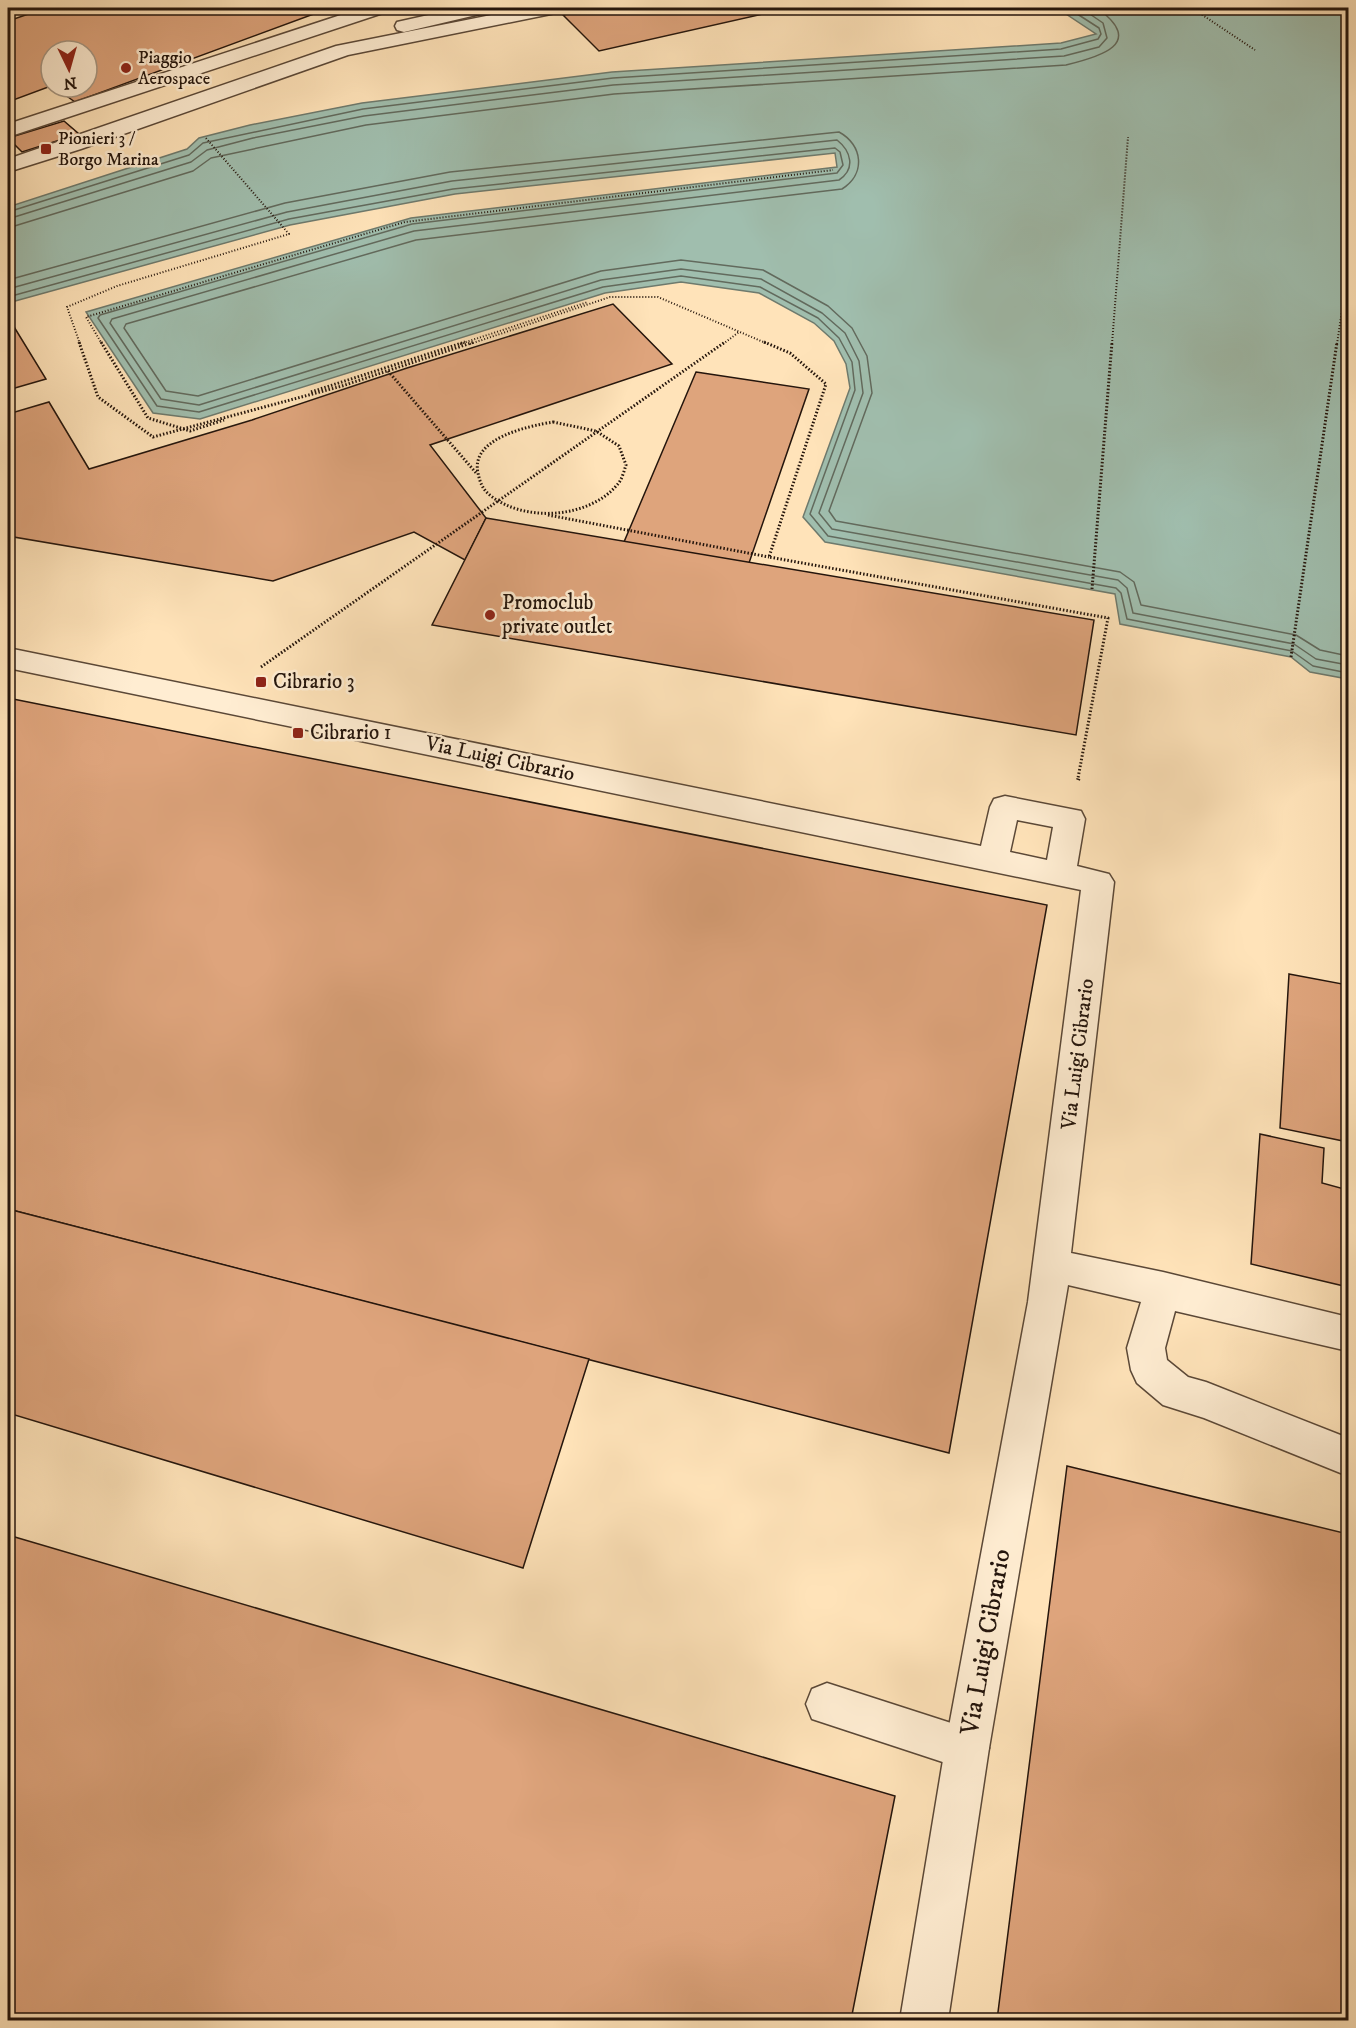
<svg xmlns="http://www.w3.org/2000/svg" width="1356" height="2028" font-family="'IM FELL DW Pica',serif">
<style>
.water{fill:#a0beae;stroke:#6e7a6d;stroke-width:1.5}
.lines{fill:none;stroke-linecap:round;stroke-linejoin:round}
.shore{stroke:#626a5d;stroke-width:1.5}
.building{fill:#dea47c;stroke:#24150c;stroke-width:1.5}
.service-casing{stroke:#5b4837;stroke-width:3}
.minor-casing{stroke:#5b4837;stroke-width:3}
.path-far2{stroke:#24150c;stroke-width:2;stroke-dasharray:1 2;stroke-linecap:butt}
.path-far1{stroke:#24150c;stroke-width:3;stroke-dasharray:1.5 2;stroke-linecap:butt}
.path{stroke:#24150c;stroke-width:4;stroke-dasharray:1.5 3;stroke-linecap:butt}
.service{fill:#ffedd2;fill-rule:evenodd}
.minor{fill:#ffedd2;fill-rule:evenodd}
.poi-dot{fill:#8f2418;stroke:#ffedd2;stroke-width:2}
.labels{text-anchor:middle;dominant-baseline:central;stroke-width:5;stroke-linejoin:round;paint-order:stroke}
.far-poi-label{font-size:18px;fill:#24150c;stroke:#ffedd2;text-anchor:start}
.poi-label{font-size:21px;fill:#24150c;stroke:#ffedd2;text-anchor:start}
.street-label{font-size:21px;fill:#24150c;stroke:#ffedd2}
.near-street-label{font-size:26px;fill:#24150c;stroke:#ffedd2}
</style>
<rect width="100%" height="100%" fill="#ffe3b9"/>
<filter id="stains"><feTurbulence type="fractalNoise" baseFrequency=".00333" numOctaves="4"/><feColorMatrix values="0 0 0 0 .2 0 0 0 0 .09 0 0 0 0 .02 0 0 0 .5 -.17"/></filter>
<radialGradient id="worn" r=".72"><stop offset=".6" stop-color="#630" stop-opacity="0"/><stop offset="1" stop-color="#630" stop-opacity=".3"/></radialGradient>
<!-- water -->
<polygon class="water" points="1057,8 1348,8 1348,679 1310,672 1291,657 1120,624 1115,594 825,542 803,517 850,388 846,364 834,341 814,323 759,293 681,282 605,293 200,419 153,413 86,312 411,218 837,167 835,153 455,194 290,225 8,303 8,207 187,149 199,138 250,125 362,103 612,72 1061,43 1096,34"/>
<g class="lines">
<!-- shore -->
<g class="shore">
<polyline points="8,212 189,155 203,143 363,109 613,78 1061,49 1098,39 1101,34 1099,28 1068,8"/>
<polyline points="8,219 191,162 207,150 253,138 364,116 613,85 1064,56 1099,47 1107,38 1103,23 1081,8"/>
<path d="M8,228l185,-57 18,-13 155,-33 248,-31 452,-29c33,-8 81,-21 31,-57"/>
<path d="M8,280l277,-77 165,-31 389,-40c24,13 27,42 3,57l-426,51 -290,84 -2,4 42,63 32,5 403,-125 80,-11 82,10 65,36 24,22 15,28 5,37 -43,118 7,10 284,51 14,10 7,23 155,30 24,15 28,6"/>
<path d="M8,289l279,-77 165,-31 385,-41c14,11 19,29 2,40l-425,51 -302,88 -2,4 51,76 38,6 402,-125 80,-11 80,10 61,34 23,20 14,28 4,32 -44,120 13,16 286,51 9,8 6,25 161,31 22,15 32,6"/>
<polyline points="8,297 289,219 453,189 835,148 840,152 843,165 837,173 412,224 100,315 98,318 157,406 199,412 603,287 681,276 760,287 818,318 839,338 852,362 855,390 810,514 828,536 1116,588 1121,593 1127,619 1292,651 1313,666 1348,673"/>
</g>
</g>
<!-- building -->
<g class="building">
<polygon points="46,8 330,8 75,102 54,87 87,87 87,51 51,51 51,86 8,102 8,21"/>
<polygon points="595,8 789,8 599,51 563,15"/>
<polygon points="64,121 79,134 22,152 8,138"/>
<polygon points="613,304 672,364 430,445 486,518 465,560 414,532 273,581 8,536 8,414 49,402 89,469 252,420 407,368"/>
<polygon points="8,317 46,379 8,390"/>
<polygon points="696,372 809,389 749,563 624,542"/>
<polygon points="486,518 1094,620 1076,735 432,625"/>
<polygon points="8,698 1047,905 949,1453 8,1209"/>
<polygon points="1289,974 1348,985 1348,1142 1280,1128"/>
<polygon points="1260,1134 1324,1148 1322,1183 1348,1190 1348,1287 1251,1264"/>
<polygon points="8,1209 589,1359 523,1568 8,1413"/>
<polygon points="1067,1466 1348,1534 1348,2020 997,2020"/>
<polygon points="8,1535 895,1796 851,2020 8,2020"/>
</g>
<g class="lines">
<!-- service casing -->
<g class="service-casing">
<g id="service">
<polygon points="362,8 388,8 386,12 8,137 8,124"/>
<polygon points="460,8 491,8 489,12 404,32 397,30 395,26 397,22"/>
<polygon points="827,1683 982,1733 989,1748 982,1763 967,1770 812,1719 806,1704 812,1689"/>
</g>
</g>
<!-- minor casing -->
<g class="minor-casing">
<g id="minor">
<polygon points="526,8 560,8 558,12 551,14 348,55 81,149 8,172 8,159 336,46"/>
<path d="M8,648l973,198 9,-39 4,-8 11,-3 76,15 4,8 -8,47 32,8 5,8 -43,371 92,19 185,45v34l-173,-40 -10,37 2,12 21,17 18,5 142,56v38l-144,-58 -41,-13 -26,-22 -6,-13 -4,-22 14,-46 -73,-17 -79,463 -41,272h-48l45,-272 83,-446 53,-412 -1073,-222zM1017,820l36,7 -6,33 -37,-8z"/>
</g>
</g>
<!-- path-far2 -->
<g class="path-far2">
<polyline points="1192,8 1255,50"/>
<polyline points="80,344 67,307 117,286 289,234 205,137"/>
<polyline points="102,344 86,317 405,222 833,170"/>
<polyline points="460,344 588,302"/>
<polyline points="470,344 610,297 658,297 768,344"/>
<polyline points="723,344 739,332"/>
<polyline points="1112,344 1128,137"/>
<polyline points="1337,344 1348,270"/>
</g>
<!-- path-far1 -->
<g class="path-far1">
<polyline points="79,342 98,397 153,437 342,386 474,342"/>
<polyline points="101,342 148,418 190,431 224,420"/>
<polyline points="764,342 790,353 826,384 769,557 1108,618 1078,778"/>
<polyline points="388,371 477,474"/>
<polyline points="311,392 465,342"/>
<path d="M553,422l43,9 23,15 7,19c-2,6 -4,15 -9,20 -28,33 -91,38 -126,11 -8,-6 -11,-13 -13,-23 -8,-35 51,-47 75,-51z"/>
<polyline points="548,515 769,557"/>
<polyline points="1092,589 1112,342"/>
<polyline points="1291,657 1337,342"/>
<polyline points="261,667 725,342"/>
</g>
<!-- path -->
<polyline class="path" points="1078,780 1079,777"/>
<!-- service -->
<use href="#service" class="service"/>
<!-- minor -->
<use href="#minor" class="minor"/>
</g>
<!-- markers -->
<g class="poi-dot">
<circle cx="126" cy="68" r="6"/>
<rect x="40" y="143" width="12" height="12" rx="3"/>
<circle cx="490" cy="615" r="6"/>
<rect x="255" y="676" width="12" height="12" rx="3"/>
<rect x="292" y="727" width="12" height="12" rx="3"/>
</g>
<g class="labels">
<!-- far-poi labels -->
<g class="far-poi-label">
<text x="138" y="58">Piaggio<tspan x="138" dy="21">Aerospace</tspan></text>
<text x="58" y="139">Pionieri 3 /<tspan x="58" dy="21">Borgo Marina</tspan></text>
</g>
<!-- poi labels -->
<g class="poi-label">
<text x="502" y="603">Promoclub<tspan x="502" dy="24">private outlet</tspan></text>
<text x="273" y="682">Cibrario 3</text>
<text x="310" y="733">Cibrario 1</text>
</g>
<!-- street labels -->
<g class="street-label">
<text transform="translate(500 759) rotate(12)">Via Luigi Cibrario</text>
<text transform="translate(1078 1054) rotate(-83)">Via Luigi Cibrario</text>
</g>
<!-- near-street labels -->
<g class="near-street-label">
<text transform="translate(986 1642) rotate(-80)">Via Luigi Cibrario</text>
</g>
</g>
<!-- margin -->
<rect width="1356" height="2028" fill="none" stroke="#ffe3b9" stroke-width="30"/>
<rect x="9" y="9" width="1338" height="2010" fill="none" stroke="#24150c" stroke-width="3"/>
<rect x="15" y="15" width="1326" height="1998" fill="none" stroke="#24150c" stroke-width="1.5"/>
<!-- north arrow -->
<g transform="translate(69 69) rotate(175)"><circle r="28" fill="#ffedd2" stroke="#a79783" stroke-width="1.5"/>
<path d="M0-4.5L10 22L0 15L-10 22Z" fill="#8f2418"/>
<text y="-9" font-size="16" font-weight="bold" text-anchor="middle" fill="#24150c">N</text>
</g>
<rect width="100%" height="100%" filter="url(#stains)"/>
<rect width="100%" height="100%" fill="url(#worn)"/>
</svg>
